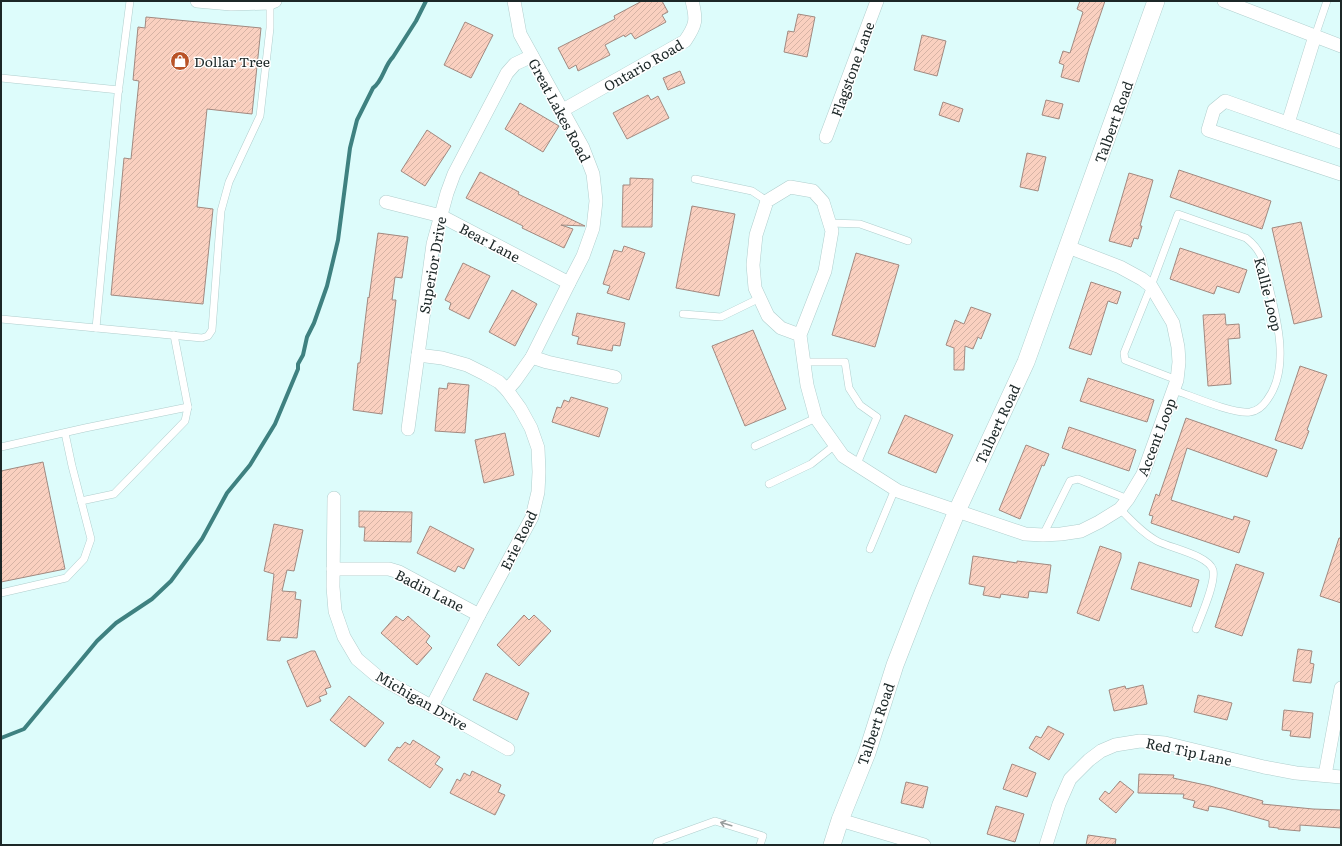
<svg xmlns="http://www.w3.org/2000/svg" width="1342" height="846" font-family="Literata,serif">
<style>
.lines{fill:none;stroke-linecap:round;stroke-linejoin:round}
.stream{stroke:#3e8180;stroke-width:4}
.building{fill:url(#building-hatch);stroke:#a18980}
.service-casing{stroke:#b0cecd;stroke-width:8}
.minor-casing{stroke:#b0cecd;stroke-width:14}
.tertiary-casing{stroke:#b0cecd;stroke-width:18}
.service{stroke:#fff;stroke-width:7}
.minor{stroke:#fff;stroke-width:13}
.tertiary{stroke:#fff;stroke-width:17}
.oneway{stroke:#999e9e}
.labels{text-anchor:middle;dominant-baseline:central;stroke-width:3;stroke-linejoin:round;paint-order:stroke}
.poi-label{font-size:14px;fill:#1c2727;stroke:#fff;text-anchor:start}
.street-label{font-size:14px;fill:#1c2727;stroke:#fff}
</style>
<defs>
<pattern id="building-hatch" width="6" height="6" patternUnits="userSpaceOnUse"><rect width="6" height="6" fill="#fad0c0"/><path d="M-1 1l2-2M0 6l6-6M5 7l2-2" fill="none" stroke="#d6b3a5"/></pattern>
</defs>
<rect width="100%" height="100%" fill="#ddfcfb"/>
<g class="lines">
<!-- stream -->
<path class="stream" d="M1,738l23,-9 73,-88 19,-18 36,-24 19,-18 31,-42 25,-46 23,-28 25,-41 23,-55v-5l5,-9 4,-18 7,-14 13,-37 11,-46 12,-92 7,-28 16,-32c10,-7 11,-22 20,-31l23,-36 10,-20"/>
</g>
<!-- building -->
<g class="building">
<polygon points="642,1 662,1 668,12 662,15 666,22 635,39 631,33 625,37 624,35 605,45 610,55 578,71 576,65 569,69 558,48 615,19 614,16"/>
<polygon points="1080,1 1105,1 1089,48 1079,82 1061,77 1064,65 1059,63 1063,51 1070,53 1083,12 1077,9"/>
<polygon points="798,14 815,17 807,57 784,52 788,31 794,32"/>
<polygon points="146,17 261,28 252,114 207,109 197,207 213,209 203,304 111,295 124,158 131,159 139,81 133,80 138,27 145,28"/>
<polygon points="465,22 493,35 471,78 444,65"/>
<polygon points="922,35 946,41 937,76 914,70"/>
<polygon points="680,71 685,83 668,90 663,78"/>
<polygon points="648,95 651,100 658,96 669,118 627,139 613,113"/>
<polygon points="1046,100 1063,104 1059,119 1042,115"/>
<polygon points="943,102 963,109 959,122 939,115"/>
<polygon points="520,103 559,126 543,152 505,129"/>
<polygon points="427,130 451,146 425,186 401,171"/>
<polygon points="1027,153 1046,157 1038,191 1020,187"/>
<polygon points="1179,170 1271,201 1262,229 1170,197"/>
<polygon points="480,172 519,192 518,194 585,226 561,225 573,229 564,248 522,228 523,226 466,198"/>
<polygon points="1129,173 1153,180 1140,226 1142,226 1138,239 1134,238 1131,247 1109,241"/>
<polygon points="630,178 653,179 652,227 622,227 623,185 630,185"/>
<polygon points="692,206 735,214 719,296 676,288"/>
<polygon points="1301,222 1322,317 1294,324 1272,228"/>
<polygon points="378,233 408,237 402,278 395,277 392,300 396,300 382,414 353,410 358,363 360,363 368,297 369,298"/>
<polygon points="624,246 645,253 629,300 607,293 610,286 603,284 614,250 622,252"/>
<polygon points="1180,248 1247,270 1239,293 1217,286 1214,294 1170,279"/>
<polygon points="856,253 899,265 875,347 832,335"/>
<polygon points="463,263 490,276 469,319 449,309 451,303 445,300"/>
<polygon points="1091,282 1121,292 1117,304 1108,301 1091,355 1069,348"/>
<polygon points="512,290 537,304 515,346 489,332"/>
<polygon points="971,307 991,314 981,339 978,337 973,349 965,346 964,370 954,370 954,348 946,345 955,320 964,324"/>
<polygon points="577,313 625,323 620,346 613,345 612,351 577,344 579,337 572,335"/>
<polygon points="1225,314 1226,325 1239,324 1240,338 1228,339 1231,384 1208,386 1203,315"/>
<polygon points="753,330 786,409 745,426 712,346"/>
<polygon points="1300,366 1327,375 1307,430 1309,431 1302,449 1275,440"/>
<polygon points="1088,378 1154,400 1147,422 1080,401"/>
<polygon points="448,383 469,385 465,433 435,431 439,388 447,389"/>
<polygon points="571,397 608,408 599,437 552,422 557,407 561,408 564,400 569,402"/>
<polygon points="905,415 953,435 936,473 888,453"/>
<polygon points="1186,418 1277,450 1267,477 1187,448 1171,500 1233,520 1234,516 1250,521 1239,553 1151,523 1153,516 1149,515 1156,494 1159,496"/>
<polygon points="1069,427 1136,450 1129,471 1062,448"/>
<polygon points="505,433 514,475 484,483 475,440"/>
<polygon points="1026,445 1049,454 1044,466 1042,465 1020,519 999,510"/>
<polygon points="43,462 65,569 1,582 1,471"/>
<polygon points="359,511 412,512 411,542 364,541 365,527 359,527"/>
<polygon points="274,524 303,530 294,571 287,570 282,591 296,592 295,599 301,600 297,638 281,637 280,641 267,640 274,574 264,571"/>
<polygon points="430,526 474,549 464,569 458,566 455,572 417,553"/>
<polygon points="1339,538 1341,538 1341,603 1320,596"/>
<polygon points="1100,546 1121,553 1121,558 1099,621 1077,613"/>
<polygon points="973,556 1017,563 1017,561 1051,565 1047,593 1029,591 1028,598 1001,594 1000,598 983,595 985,587 969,584"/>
<polygon points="1139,562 1199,580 1191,607 1131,589"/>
<polygon points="1236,564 1264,573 1242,636 1215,627"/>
<polygon points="524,615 529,620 534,615 551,631 519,666 497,645"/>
<polygon points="396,616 403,621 408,616 430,636 426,642 432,648 417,665 381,633"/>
<polygon points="1298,649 1312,651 1310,663 1314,664 1311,683 1293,681"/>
<polygon points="311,651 315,651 331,687 325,689 327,694 319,697 321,701 307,707 287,661"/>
<polygon points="486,673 529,693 517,720 473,700"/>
<polygon points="1143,685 1147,704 1114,711 1109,690 1125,686 1126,689"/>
<polygon points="1198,695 1232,703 1227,720 1194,712"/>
<polygon points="349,696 384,723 365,747 330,720"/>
<polygon points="1284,710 1313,713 1310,738 1290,736 1291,731 1282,730"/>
<polygon points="1048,726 1064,734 1049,760 1029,748 1036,736 1041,738"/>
<polygon points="413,740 440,757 435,764 443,769 430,788 388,760 397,747 400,748 405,742 410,745"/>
<polygon points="1012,764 1036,773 1027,797 1003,789"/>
<polygon points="472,771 501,785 498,792 505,795 495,815 450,793 457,779 460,781 464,773 470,776"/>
<polygon points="1139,774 1174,775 1173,778 1210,786 1263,801 1262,804 1313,809 1341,810 1341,828 1300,825 1300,831 1278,829 1278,828 1269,827 1269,821 1223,808 1209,806 1208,811 1193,807 1195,801 1183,798 1184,794 1138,793"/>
<polygon points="1120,781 1134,792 1116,813 1099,799 1105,791 1109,794"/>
<polygon points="906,782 928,787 923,808 901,803"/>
<polygon points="996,806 1024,814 1015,842 987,834"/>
<polygon points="1088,835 1116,839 1115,845 1086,845"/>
</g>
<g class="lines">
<!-- service casing -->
<g class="service-casing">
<g id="service">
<polyline points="1315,36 1327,1"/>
<polyline points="1,78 119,90"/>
<polyline points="695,179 752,191 767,201"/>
<polyline points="830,223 860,224 908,241"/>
<polyline points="683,314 721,317 760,298"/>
<polyline points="1,319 202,338 208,336 212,330 221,211 229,182 260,116 270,28 270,3"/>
<polyline points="96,328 118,94 130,1"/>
<polyline points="803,362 845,362 849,388 860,405 877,417 857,464"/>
<path d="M1174,390c18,6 58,24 76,22 7,-1 13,-6 17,-12 28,-37 4,-101 -5,-142 -4,-9 -8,-14 -16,-20l-68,-24 -27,72 -27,67 1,7 52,20"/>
<polyline points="755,446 816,418"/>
<polyline points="1,447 85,428 188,407"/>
<polyline points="769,484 811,464 835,445"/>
<polyline points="81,501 114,494 185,421 188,407 174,335"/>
<path d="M1120,509c11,11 22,24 37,32 13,7 51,14 56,29 3,13 -12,46 -17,59"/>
<polyline points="1043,535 1070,481 1078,479 1128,499"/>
<polyline points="870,549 895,489"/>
<polyline points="1,593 66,578 84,559 91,539 72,466 65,433"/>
<polyline points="656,845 657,842 715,821 763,836 760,845"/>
</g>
</g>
<!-- minor casing -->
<g class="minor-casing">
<g id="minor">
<polyline points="197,1 231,4 270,3 275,1"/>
<polyline points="1224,1 1341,46"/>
<path d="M563,110l122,-69c11,-16 12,-21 7,-40"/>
<polyline points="1288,123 1315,36"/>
<polyline points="826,137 877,1"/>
<polyline points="1341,142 1225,101 1214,110 1208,130 1341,174"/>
<polyline points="386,202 441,216 569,283"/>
<polyline points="800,335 781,328 768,316 755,288 753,265 756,235 767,201 790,187 813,191 823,202 832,231 825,271 800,335 807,385 816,418 843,456 898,491 1025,534 1043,535 1061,534 1081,531 1099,522 1120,509 1128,499 1143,474 1177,380 1179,362 1178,347 1173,323 1151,286 1142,279 1120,267 1068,247"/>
<polyline points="418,355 442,358 467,365 485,374 499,382 507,390 520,408 531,428 538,448 539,472 538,492 532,517 479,615 432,706"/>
<polyline points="532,357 547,362 615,377"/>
<polyline points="507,390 515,381 532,357 569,283 583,256 593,228 596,201 593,174 583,148 520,34 514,1"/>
<polyline points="408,429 433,244 447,193 454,174 507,73 515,64 532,56"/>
<polyline points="334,498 333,587 335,611 344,637 357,659 377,676 508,749"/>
<polyline points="333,569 389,569 399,572 479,615"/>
<polyline points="1325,775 1341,688"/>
<polyline points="840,820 924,845"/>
<polyline points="1046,845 1059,804 1070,779 1089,760 1101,751 1115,745 1140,741 1165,743 1264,767 1296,773 1341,777"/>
</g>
</g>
<!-- tertiary casing -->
<g class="tertiary-casing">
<polyline id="tertiary" points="832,845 840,820 867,753 895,665 923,593 957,511 1026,362 1156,1"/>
</g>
<!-- service -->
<use href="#service" class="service"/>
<!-- minor -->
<use href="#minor" class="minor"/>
<!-- tertiary -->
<use href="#tertiary" class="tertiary"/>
</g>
<!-- one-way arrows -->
<defs><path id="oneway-shaft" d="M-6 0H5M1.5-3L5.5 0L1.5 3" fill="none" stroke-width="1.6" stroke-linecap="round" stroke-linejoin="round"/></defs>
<use class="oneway" href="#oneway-shaft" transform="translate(726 824) rotate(-163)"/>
<!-- icons -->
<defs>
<g id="shop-disc" transform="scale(1)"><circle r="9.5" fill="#b95327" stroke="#fff"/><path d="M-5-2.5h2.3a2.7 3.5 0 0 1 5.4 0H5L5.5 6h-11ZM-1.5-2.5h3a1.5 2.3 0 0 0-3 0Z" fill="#fff"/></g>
</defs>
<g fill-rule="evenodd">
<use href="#shop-disc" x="180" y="61"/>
</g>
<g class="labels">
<!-- poi labels -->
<g class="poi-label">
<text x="194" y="61">Dollar Tree</text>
</g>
<!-- street labels -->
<g class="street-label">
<text transform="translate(643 65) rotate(-30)">Ontario Road</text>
<text transform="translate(852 69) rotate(-70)">Flagstone Lane</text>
<text transform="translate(560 110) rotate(62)">Great Lakes Road</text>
<text transform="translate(1113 122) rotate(-70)">Talbert Road</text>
<text transform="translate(490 242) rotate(28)">Bear Lane</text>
<text transform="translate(432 265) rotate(-80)">Superior Drive</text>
<text transform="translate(1269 294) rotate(76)">Kallie Loop</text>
<text transform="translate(997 424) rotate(-65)">Talbert Road</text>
<text transform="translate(1156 437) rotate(-69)">Accent Loop</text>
<text transform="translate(518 540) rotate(-64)">Erie Road</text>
<text transform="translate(430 590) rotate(27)">Badin Lane</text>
<text transform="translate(422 700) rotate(30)">Michigan Drive</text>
<text transform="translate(875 724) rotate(-71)">Talbert Road</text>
<text transform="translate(1189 751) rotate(12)">Red Tip Lane</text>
</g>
</g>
<!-- border -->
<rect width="1342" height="846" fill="none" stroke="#1c2727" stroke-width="4"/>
</svg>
